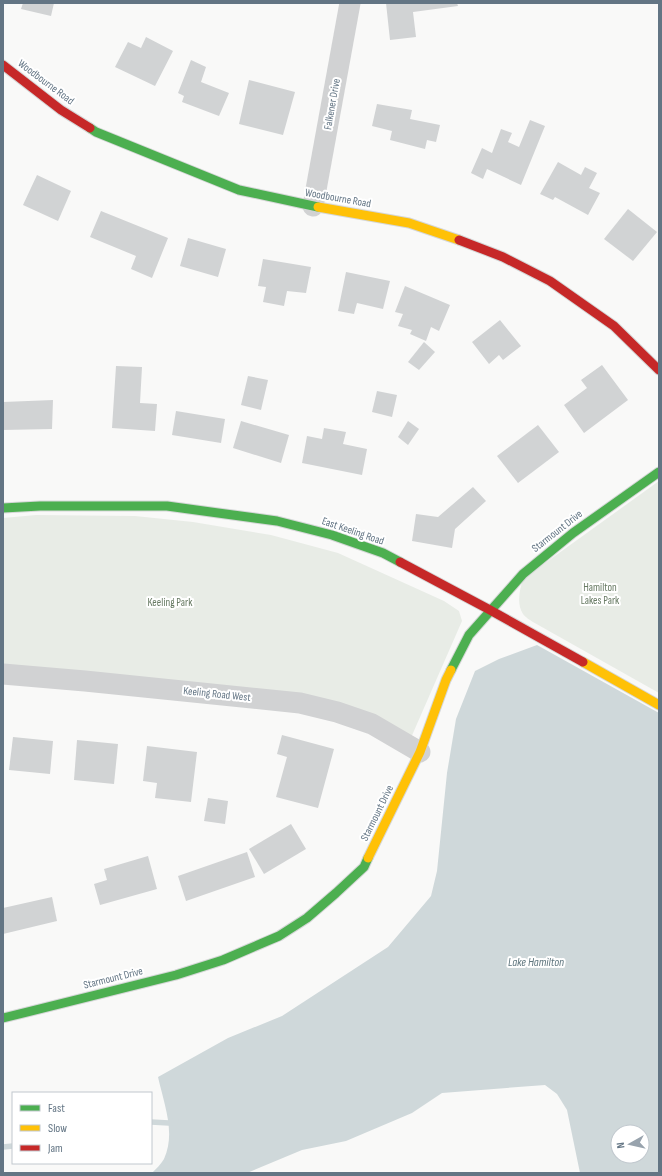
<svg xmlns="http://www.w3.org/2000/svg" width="662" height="1176" font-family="'Sofia Sans Condensed',sans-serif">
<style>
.green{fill:#e8ece6}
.water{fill:#cfd8da;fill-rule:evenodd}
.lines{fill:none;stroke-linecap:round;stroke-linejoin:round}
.stream{stroke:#cfd8da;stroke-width:5.5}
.building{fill:#d1d3d4}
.fast-casing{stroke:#d5d7d7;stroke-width:11}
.slow-casing{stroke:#d5d7d7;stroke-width:11}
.jam-casing{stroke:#d5d7d7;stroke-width:11}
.street{stroke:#d1d2d3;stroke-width:21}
.fast{stroke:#4caf50;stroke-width:9}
.slow{stroke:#ffc107;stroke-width:9}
.jam{stroke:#c62828;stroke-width:9}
.labels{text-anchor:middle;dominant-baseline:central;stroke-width:4;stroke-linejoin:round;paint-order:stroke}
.street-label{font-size:11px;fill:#637584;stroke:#fff}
.park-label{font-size:11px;fill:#677a63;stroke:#fff}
.water-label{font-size:12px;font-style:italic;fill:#5e757d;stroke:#fff}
</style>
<rect width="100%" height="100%" fill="#f9f9f8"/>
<!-- green -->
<g class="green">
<path d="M659,481v212l-126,-71c-3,-2 -8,-5 -10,-8 -7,-11 -3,-25 0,-35z"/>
<polygon points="36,515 135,516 193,522 271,535 338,553 444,601 459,611 462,621 410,740 377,721 3,669 3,518"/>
</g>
<!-- water -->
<path class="water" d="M537,645l122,68v460h-79l-13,-63 -10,-16 -12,-9 -103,8 -30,20 -66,28 -44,9 -55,23h-95c4,-4 9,-9 12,-14 12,-26 0,-55 -6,-82l70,-39 54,-22 106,-69 43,-51 6,-25 10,-98 9,-54 19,-48 24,-12zM618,1132h24v24h-24z"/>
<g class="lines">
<!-- stream -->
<g class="stream">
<polyline points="151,1122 169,1123 176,1121"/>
<polyline points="3,1147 13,1146"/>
</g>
</g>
<!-- building -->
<g class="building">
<polygon points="23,3 54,3 51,16 21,9"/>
<polygon points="386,3 457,3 458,6 413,12 416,37 390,40"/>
<polygon points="146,37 173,51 155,86 115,67 128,42 141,48"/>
<polygon points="191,60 206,67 201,82 229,93 219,116 182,102 184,96 178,93"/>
<polygon points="249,80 295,92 283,135 239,124"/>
<polygon points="377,104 412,110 410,119 440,125 436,142 427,140 425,149 390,140 392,131 372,126"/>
<polygon points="530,120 545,126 521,185 487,169 483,179 471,173 482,148 492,153 501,129 512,133 508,142 519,147"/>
<polygon points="558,162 581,175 585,167 597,173 589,188 600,193 588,215 555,197 553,200 540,194"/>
<polygon points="37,175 71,191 58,221 23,205"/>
<polygon points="628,209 657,232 633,261 604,239"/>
<polygon points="101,211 168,238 152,278 131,269 136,256 90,237"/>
<polygon points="188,238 226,249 218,277 180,266"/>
<polygon points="263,259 311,267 306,293 287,291 284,306 263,302 266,287 258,286"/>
<polygon points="346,272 390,281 383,309 357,303 354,314 338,311"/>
<polygon points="405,286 450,305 439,331 431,327 426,341 410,334 412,330 398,326 403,314 395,312"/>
<polygon points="500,320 521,346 503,360 499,355 489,364 472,342"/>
<polygon points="424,342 435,352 419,370 408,362"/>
<polygon points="602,365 628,400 584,433 564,405 587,388 581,380"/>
<polygon points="116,366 142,367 140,403 157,404 155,431 112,428"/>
<polygon points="248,376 268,380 261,410 241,405"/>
<polygon points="377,391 397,395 392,417 372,412"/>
<polygon points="53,400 52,429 3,430 3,402"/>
<polygon points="176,411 225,419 221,443 172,435"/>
<polygon points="241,421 289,435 281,463 233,448"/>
<polygon points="408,421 419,429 408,445 398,437"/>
<polygon points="538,425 559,452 518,483 497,456"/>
<polygon points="324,428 346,432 343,444 367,449 362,475 302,463 307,436 322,439"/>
<polygon points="473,487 486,501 455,529 452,548 412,541 416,514 438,517"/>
<polygon points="282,735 334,749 318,808 276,797 287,757 277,754"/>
<polygon points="13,737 53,741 50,774 9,770"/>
<polygon points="77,740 118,744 114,784 74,780"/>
<polygon points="147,746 197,752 191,802 155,798 157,783 143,781"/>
<polygon points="208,798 228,801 225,824 204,821"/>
<polygon points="291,824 306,849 264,874 249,849"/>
<polygon points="247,852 255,877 186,901 178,876"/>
<polygon points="148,856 157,889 100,905 94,884 107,880 104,869"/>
<polygon points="52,897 57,921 3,934 3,908"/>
</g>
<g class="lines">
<!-- fast casing -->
<g class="fast-casing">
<g id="fast">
<polyline points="90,128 96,132 239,190 318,207"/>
<polyline points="3,508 40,506 167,506 277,521 332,535 383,553 400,562"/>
<polyline points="451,670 469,635 523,574 573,533 659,472"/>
<polyline points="3,1018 176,975 223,960 279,936 307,918 336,893 364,867 368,858"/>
</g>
</g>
<!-- slow casing -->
<g class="slow-casing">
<g id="slow">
<polyline points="318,207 409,223 459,240"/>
<polyline points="583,662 659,705"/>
<polyline points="368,858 420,752 446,680 451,670"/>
</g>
</g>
<!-- jam casing -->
<g class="jam-casing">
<g id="jam">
<polyline points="3,65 61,110 90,128"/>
<polyline points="459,240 503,257 550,281 614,326 659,370"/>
<polyline points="400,562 490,610 583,662"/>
</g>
</g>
<!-- street -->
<g class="street">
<polyline points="313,206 350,3"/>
<polyline points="3,674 85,681 300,703 337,712 372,724 420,752"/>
</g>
<!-- fast -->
<use href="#fast" class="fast"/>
<!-- slow -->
<use href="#slow" class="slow"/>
<!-- jam -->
<use href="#jam" class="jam"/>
</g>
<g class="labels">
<!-- street labels -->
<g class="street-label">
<text transform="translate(46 82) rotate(37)">Woodbourne Road</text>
<text transform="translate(332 104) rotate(-80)">Falkener Drive</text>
<text transform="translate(338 198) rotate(10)">Woodbourne Road</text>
<text transform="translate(353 531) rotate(19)">East Keeling Road</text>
<text transform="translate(557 531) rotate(-38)">Starmount Drive</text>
<text transform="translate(217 694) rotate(6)">Keeling Road West</text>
<text transform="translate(377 813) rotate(-64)">Starmount Drive</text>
<text transform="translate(113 978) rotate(-14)">Starmount Drive</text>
</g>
<!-- park labels -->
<g class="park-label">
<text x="600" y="587">Hamilton<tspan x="600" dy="13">Lakes Park</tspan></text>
<text x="170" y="602">Keeling Park</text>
</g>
<!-- water labels -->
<g class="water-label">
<text x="536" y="962">Lake Hamilton</text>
</g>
</g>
<!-- border -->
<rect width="662" height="1176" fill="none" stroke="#637584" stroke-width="8"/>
<!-- legend -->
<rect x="12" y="1092" width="140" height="72" fill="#ffffff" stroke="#c1c8ce"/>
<rect x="20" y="1105" width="20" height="6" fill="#4caf50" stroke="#c1c8ce"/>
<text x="48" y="1112" font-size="12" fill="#637584">Fast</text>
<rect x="20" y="1125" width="20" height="6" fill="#ffc107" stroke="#c1c8ce"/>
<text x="48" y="1132" font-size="12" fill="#637584">Slow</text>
<rect x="20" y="1145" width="20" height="6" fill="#c62828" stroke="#c1c8ce"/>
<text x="48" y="1152" font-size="12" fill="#637584">Jam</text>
<!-- north arrow -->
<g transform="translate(630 1144) rotate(262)"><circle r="19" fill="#ffffff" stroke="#c1c8ce"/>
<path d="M0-3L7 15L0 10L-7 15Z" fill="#98a3ad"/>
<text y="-6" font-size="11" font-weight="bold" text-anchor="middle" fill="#637584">N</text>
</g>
</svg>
